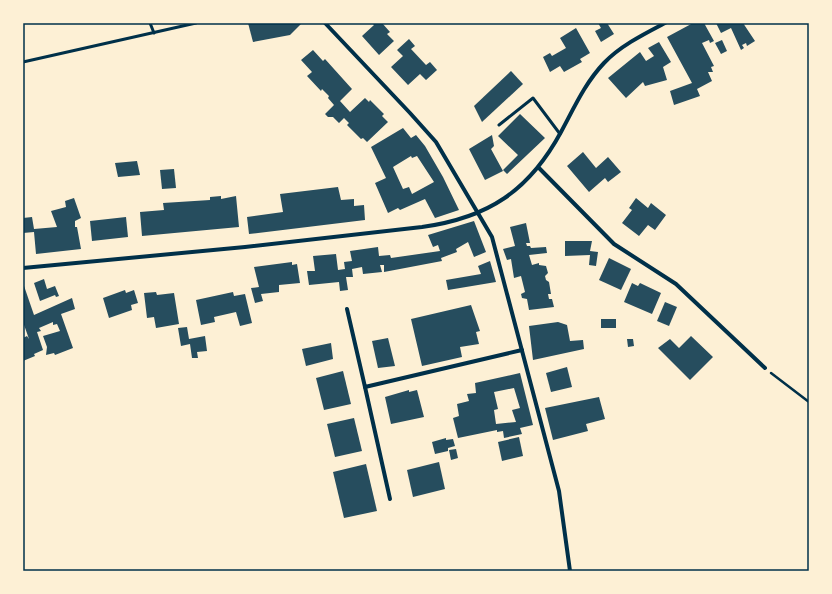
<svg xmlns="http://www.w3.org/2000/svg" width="832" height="594" font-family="Karla,sans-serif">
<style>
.building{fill:#264d5e;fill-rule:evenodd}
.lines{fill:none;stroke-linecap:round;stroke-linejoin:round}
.path{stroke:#003049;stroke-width:2.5}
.service{stroke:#003049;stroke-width:3}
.minor{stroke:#003049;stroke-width:4}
.neatline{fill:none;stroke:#003049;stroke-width:1.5}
</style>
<rect width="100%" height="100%" fill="#fdf0d5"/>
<!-- building -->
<g class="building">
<polygon points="248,23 302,23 290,35 253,42"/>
<polygon points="372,23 382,23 390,32 387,34 394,41 379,55 362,36 374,25"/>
<polygon points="598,23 607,23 614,34 601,42 595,31 601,28"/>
<polygon points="693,23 704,23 714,41 710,43 709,40 702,43 714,66 711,67 713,72 708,72 712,81 697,89 700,96 674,105 670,91 692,83 667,37"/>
<polygon points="716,23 743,23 755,41 747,46 746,43 742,45 744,48 741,50 731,28 721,33"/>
<polygon points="576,28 590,53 580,59 582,62 564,72 560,66 550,72 543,57 550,53 552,56 566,48 560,38"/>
<polygon points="409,39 415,46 411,49 426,65 430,62 437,70 426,80 420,74 408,85 391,67 403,56 397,50"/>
<polygon points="722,40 727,51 721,54 715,43"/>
<polygon points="659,42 671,62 663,67 667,80 645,86 643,82 626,98 608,78 640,52 646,61 654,56 648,48"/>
<polygon points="313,50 323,61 325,59 352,89 340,101 350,112 365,98 369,102 370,100 384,114 382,116 388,122 367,142 363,138 361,139 347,125 349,123 344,118 339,123 333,117 328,117 325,114 334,105 328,98 329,96 322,89 321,91 307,76 312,72 301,60"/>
<polygon points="511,71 523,84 482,122 474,106"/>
<polygon points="520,114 545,138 507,174 503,170 518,155 498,136"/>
<path d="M403,128l8,10 5,-3 9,11 18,31 16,33 -24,8 -10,-19 -25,11 -2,-2 -10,5 -13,-30 11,-5 -15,-31zM411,156l1,2 5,-2 17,26 -22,12 -3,-7 -6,2 -10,-22z"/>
<polygon points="492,135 494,146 491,149 503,171 485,180 469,149"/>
<polygon points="583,152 596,168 608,157 621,172 608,182 605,178 589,192 567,166"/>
<polygon points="137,161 140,175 118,177 115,163"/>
<polygon points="174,169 176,188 162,189 160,170"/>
<polygon points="338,187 341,200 354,199 354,206 364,205 365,220 249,234 247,217 283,212 280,194"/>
<polygon points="221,196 221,199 236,196 239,227 142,236 140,212 164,210 163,203 210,200 210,197"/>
<polygon points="74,198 81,218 75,221 75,227 77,227 81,249 36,254 34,232 23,233 23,218 32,217 34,229 57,227 51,211 66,207 65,201"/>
<polygon points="636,198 648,208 651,203 666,215 655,230 648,225 639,236 622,223 632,210 629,208"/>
<polygon points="126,217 128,237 92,241 90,221"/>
<polygon points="474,221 486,252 474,257 468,242 456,249 457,252 441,258 442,261 384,272 384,265 380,265 382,272 363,274 362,267 352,269 353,277 346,277 348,290 340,291 339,282 309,285 307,271 315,271 313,256 336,254 338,270 345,269 344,262 352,261 350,251 378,247 379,256 390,255 391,258 440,251 438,245 433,247 428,235"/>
<polygon points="526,223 530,243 526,243 527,246 530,246 531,248 546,247 547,253 529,255 532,265 539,263 539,265 546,266 548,273 545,276 546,280 549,282 551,294 548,294 549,299 552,299 554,307 529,310 527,299 522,298 521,294 525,292 521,276 514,278 511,259 507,260 503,249 515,246 510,227"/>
<polygon points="565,241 592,241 590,251 598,252 596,266 589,265 590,255 565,256"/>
<polygon points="609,258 631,269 621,290 599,280"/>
<polygon points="490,261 496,282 448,290 446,280 481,274 478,266"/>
<polygon points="292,262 292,265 297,264 300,283 279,285 279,292 261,294 263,301 255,303 251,288 259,287 254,267"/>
<polygon points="44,279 47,289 55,286 59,296 56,297 55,295 40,301 34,283"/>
<polygon points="23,283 34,315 72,298 75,309 61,314 73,348 55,355 54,353 46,355 47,347 43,336 60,331 57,324 53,325 53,322 39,328 41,331 37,332 43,350 34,354 35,356 23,361 23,338 27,336 29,339 23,322"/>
<polygon points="632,283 638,286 640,283 661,293 652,314 624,302"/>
<polygon points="125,290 126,293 134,290 138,303 131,305 132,310 109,318 103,298"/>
<polygon points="156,292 157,295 174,293 179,324 156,328 154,317 147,318 144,293"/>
<polygon points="233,292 234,296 245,294 252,323 240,326 236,312 214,317 215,322 201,325 196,300"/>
<polygon points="665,302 677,307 669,326 657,321"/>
<polygon points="471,305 480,331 476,332 479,344 460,347 462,357 422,366 411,319"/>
<rect x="601" y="319" width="15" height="9"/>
<polygon points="558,322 567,325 570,341 583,340 584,349 533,360 529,326"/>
<polygon points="187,327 189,339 205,336 207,351 197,352 198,358 192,358 190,344 181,346 178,328"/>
<polygon points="691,336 713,357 690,380 658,348 670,339 679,348"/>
<polygon points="388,338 395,366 378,368 372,341"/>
<polygon points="627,339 633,339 634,346 628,347"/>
<polygon points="331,343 333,359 306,366 302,349"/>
<polygon points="567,367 572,387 551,392 546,373"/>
<polygon points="343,371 351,404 324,410 316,378"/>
<path d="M520,373l13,52 -13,3 2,6 -18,4 -1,-7 -6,1v-2l-39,8 -5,-20 6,-2 -2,-12 12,-3 -2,-7 9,-1 -1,-10zM514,388l6,20 -8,2 4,12 -20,2 -2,-14 4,-1 -4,-17z"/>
<polygon points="409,390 409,392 417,390 424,417 391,424 385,397"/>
<polygon points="599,397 605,419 586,424 588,431 553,440 545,408"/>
<polygon points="354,418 362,451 335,457 327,424"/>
<polygon points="519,437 523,456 502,461 498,442"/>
<polygon points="446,438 446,440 453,439 455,446 448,448 448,451 435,454 432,442"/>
<polygon points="456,449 458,458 451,460 449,450"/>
<polygon points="439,462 445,489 413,497 407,470"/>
<polygon points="366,464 377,511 344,518 333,472"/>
</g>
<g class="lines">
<!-- path -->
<polyline class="path" points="771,373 809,402"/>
<!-- service -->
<g class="service">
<polyline points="150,23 154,33"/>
<polyline points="23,62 196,23"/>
<polyline points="499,125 533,98 560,134"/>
</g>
<!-- minor -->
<g class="minor">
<polyline points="325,23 410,113 436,142 492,237 559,491 570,571"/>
<polyline points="539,168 614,244 676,284 765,368"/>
<path d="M23,268l222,-21 177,-20c66,-9 107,-36 139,-95 13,-24 24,-49 43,-69 16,-17 40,-29 61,-40"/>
<polyline points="347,309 365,387 522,350"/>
<polyline points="365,387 390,499"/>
</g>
</g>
<!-- border -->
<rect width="832" height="594" fill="none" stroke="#fdf0d5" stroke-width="48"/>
<rect x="24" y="24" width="784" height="546" class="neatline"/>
</svg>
